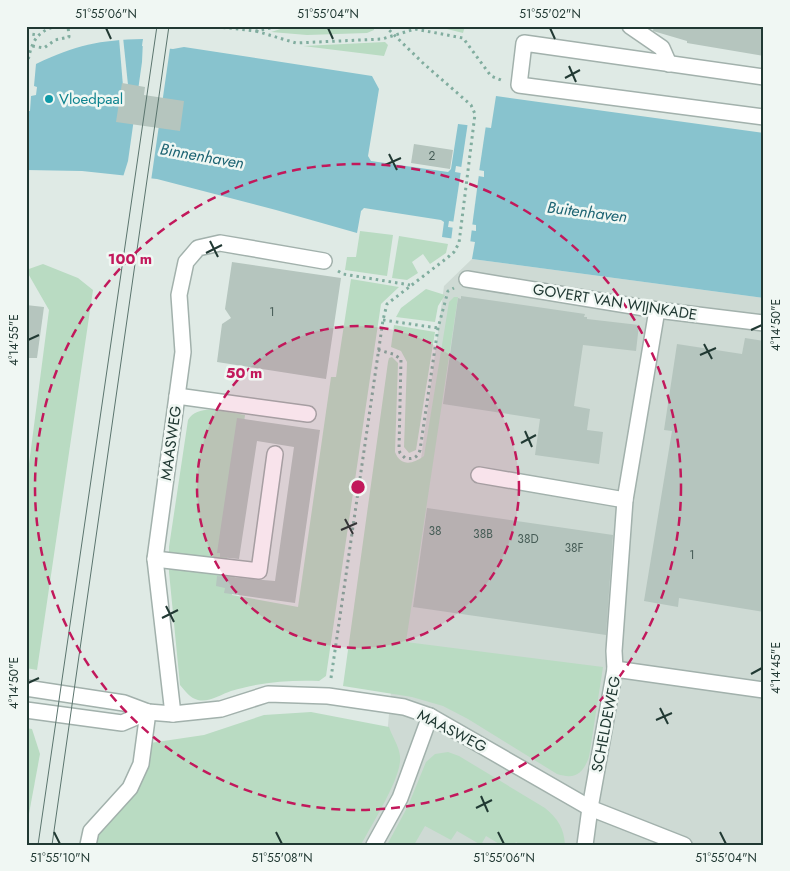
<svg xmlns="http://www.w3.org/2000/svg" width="790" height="871" font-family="Jost,sans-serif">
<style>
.built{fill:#cedad4}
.green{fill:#b9dbc2}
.water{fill:#88c3ce;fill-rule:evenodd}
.pier{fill:#dfeae5}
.building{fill:#b5c5be}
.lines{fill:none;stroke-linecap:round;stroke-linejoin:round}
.minor-casing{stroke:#a2b1ac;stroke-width:18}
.path{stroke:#81ad9f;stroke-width:3;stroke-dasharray:2.5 4;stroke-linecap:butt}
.minor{stroke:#fff;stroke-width:15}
.tram{stroke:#5b756e;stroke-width:1}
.ticks{fill:none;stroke:#213933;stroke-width:2}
.ring{fill:none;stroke:#c2185b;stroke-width:2.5;stroke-dasharray:9 6}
.culture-dot{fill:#0f9aa8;stroke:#f0f7f3;stroke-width:2}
.labels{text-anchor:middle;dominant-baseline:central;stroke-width:5;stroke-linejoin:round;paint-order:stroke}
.number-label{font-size:12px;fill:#465c56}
.culture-label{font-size:15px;fill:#0d838f;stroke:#f0f7f3;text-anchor:start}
.street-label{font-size:15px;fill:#213933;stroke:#f0f7f3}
.water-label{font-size:16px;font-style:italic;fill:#1d6473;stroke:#f0f7f3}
.centre{fill:#c2185b;stroke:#f0f7f3;stroke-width:2.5}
.ring-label{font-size:15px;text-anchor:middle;font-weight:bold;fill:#c2185b;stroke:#f0f7f3;stroke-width:5;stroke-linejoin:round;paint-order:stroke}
.neatline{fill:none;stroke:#213933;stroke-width:2}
.ticks-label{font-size:12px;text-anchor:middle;fill:#213933}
</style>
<rect width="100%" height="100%" fill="#dfeae5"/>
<!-- built -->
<polygon class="built" points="472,259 764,298 764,845 340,845 384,770 393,669 444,286"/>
<!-- green -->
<g class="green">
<polygon points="290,26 374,26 374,30 367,33 307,35 271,32"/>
<polygon points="435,26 465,26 463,33"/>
<polygon points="385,42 388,45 384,56 303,46"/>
<polygon points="360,231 393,235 387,276 345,270 347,257 356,257"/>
<polygon points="399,236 448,244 446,253 430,264 423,254 412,262 418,273 407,280 392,278"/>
<polygon points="43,264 78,278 93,290 37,670 26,668 26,487 49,310 26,270"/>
<path d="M351,279l48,8 -18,17 -55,372 -7,5c-30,-1 -58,1 -88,10 -9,3 -23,12 -33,9 -8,-2 -13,-9 -18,-15l-11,-113v-25l19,-127c11,-18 40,-7 57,-5l-18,145 10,2 -5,33 66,12 33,-230h5z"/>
<polygon points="426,289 445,295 438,306 435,322 396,317 401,308"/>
<path d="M454,297h4l-52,345 197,25 -14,90c-6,16 -13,23 -32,17l-89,-55 -25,-13 -31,-9 -69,-11 45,-324 1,-4 3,-1 6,6 -3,89c6,15 18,12 29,4l25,-154z"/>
<polygon points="394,325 435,332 416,450 409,453 404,447 407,362 401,351 391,347"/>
<path d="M311,712l78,15c3,9 10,19 11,29 3,20 -29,69 -39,89h-269l58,-102 54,-8 60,-20z"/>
<polygon points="26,728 32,729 40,754 26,830"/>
<path d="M448,752l11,4 86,52c13,11 19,20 20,37h-44l-5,-3 -2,3h-13l-15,-9 -5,9 -24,-14 -6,9 -26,-14 -11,19h-27l21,-39 18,-44 9,-8z"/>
</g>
<!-- water -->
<path class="water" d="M143,39l-1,7 31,3 11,-2 188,29 7,13 -11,67 3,5 77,11 3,-3 7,-45 33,4 5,-32 268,37v165l-292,-39 3,-17 -33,-5 2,-15 -3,-2 -77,-12 -3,3 -4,22 -81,-23 -119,-31 -75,-8 -56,-1v-59h4l1,-15 5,-1 1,-8 -3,-1 2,-22c40,-19 63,-24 107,-25zM456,166l28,5v6l-29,-5zM449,221l27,4v6l-28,-4z"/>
<!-- pier -->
<g class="pier">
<polygon points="123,37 128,85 123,86 119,38"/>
<polygon points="143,40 145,40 144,43 147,45 170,48 151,181 123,177 128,161 142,62"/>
<polygon points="468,122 486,125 479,172 461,169"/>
<polygon points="461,171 479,174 472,227 453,224"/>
<polygon points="453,225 472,228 470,244 451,241"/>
</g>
<!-- building -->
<g class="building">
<polygon points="654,26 764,26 764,56 687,43 687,41 653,31"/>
<polygon points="122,83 145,87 144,95 184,101 180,131 116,122"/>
<polygon points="414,144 453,150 450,169 411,163"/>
<polygon points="232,262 341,278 326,379 217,362 222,324 231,318 225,309"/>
<polygon points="461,296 585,314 584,317 587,317 587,319 639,325 636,351 583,345 574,406 590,409 587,430 603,432 599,464 535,455 540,419 443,404 458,298 461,299"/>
<polygon points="26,305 44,307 37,358 26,358"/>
<polygon points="745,338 764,341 764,612 679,598 678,607 644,601 672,431 664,430 677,344 742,354"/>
<polygon points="237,418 320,430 295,603 224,593 225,588 216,586 217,576 275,581 290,475 294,447 257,441 239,559 220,557 220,553 217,553"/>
<polygon points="427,508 613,535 606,635 413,607"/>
</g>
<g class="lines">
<!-- minor casing -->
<g class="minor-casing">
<g id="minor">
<polyline points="630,26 662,48 669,64"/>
<polyline points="764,77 524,43 519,85 764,117"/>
<polyline points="467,279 657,310 764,323"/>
<polyline points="177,396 308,414"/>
<polyline points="479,475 625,500"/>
<polyline points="155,559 259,571 275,454"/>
<polyline points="615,669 614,651 625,500 657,310"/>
<polyline points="26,688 124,703 148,712 173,714 221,709 268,694 328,696 404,707 430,716 590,808 684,845"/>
<polyline points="26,710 122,723 148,712"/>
<polyline points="173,714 155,559 183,352 179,295 186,262 198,248 220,243 324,261"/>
<polyline points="88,845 91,831 130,788 141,764 148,712"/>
<polyline points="374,845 400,798 430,716"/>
<polyline points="585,845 590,808 615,669 764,690"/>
</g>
</g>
<!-- path -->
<g class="path">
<polyline points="210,26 256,31 281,26"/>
<polyline points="256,31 296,43 382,39 415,29 463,38 491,76 501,80"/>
<polyline points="26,33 37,35"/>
<polyline points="26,45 44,48 55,40 69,37 68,26"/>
<path d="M26,72c4,-23 6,-41 32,-46"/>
<polyline points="338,271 343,274 410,285"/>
<polyline points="383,320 438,328"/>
<path d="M378,350l15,4 8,5 -2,90 1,4 5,5c8,2 13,-1 15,-8l18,-122 10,-37 6,-3"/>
<polyline points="331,678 383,320 387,304 447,258 454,252 459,243 475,114 471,105 424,64 385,26"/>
</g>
<!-- minor -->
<use href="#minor" class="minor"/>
<!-- tram -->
<g class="tram">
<polyline points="38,845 157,26"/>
<polyline points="52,845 169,26"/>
</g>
</g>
<!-- ticks -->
<path class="ticks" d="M106,28l5,11M328,28l5,11M550,28l5,11M569,66l7,16M565,78l15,-8M389,154l8,16M385,165l16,-7M210,241l8,16M206,253l16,-8M751,330l11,-5M28,340l11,-5M704,344l8,15M700,355l16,-7M525,431l7,16M521,443l15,-8M345,519l8,15M341,530l16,-7M166,606l8,16M162,618l16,-8M751,674l11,-6M28,683l11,-5M660,708l8,16M656,720l16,-7M481,796l7,16M476,808l16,-8M54,832l6,12M276,832l6,12M498,832l6,12M720,832l6,12"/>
<!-- distance rings -->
<circle cx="358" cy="487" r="161" fill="#c2185b" fill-opacity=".12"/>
<g class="ring">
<circle cx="358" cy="487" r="161"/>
<circle cx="358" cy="487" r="323"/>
</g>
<!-- markers -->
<circle class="culture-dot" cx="49" cy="99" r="5"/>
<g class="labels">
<!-- number labels -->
<g class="number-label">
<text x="432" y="156">2</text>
<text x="272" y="312">1</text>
<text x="435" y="531">38</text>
<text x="483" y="534">38B</text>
<text x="528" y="539">38D</text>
<text x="574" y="548">38F</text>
<text x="692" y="555">1</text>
</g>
<!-- culture labels -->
<g class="culture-label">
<text x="59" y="99">Vloedpaal</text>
</g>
<!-- street labels -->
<g class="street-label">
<text transform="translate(615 302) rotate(9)">GOVERT VAN WIJNKADE</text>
<text transform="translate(171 443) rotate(-82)">MAASWEG</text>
<text transform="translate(606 724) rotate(-79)">SCHELDEWEG</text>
<text transform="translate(452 731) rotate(27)">MAASWEG</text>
</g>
<!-- water labels -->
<g class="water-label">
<text transform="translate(202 156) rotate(10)">Binnenhaven</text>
<text transform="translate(587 212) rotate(7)">Buitenhaven</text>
</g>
</g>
<circle cx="358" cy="487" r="8" class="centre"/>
<g class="ring-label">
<text x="130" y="264">100 m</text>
<text x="244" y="378">50 m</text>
</g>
<!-- border -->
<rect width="790" height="871" fill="none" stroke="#f0f7f3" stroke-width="55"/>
<rect x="28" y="28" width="734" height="816" class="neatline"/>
<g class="ticks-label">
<text x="106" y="18">51°55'06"N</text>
<text x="328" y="18">51°55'04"N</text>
<text x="550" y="18">51°55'02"N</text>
<text transform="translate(776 325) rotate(-90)" y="4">4°14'50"E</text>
<text transform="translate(14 340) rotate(-90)" y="4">4°14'55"E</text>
<text transform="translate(776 668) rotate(-90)" y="4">4°14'45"E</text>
<text transform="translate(14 683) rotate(-90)" y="4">4°14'50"E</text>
<text x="60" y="862">51°55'10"N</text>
<text x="282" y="862">51°55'08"N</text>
<text x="504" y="862">51°55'06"N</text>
<text x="726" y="862">51°55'04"N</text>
</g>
</svg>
